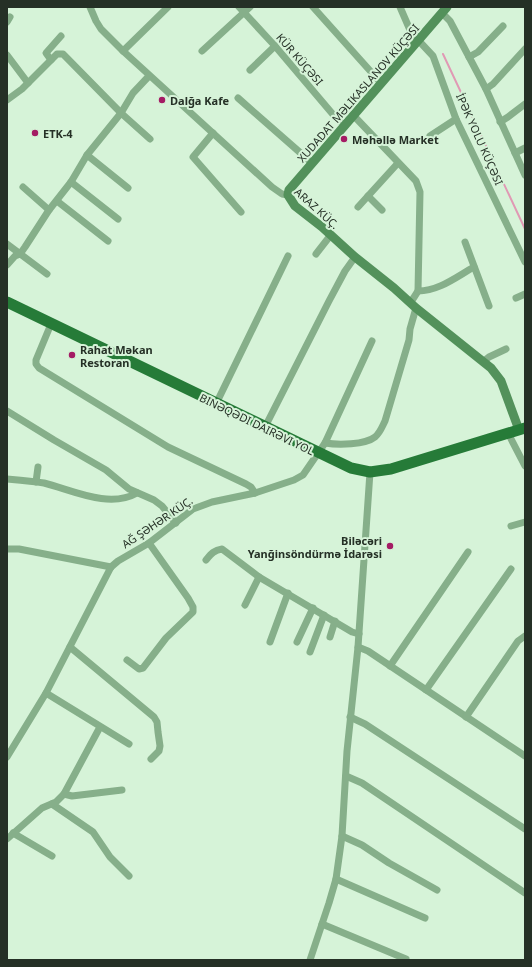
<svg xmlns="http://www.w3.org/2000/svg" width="532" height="967" font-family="'Noto Sans',sans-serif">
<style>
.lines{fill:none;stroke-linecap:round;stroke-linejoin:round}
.stream{stroke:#e099b4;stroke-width:2}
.street{stroke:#86af8a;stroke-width:7}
.secondary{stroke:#53915b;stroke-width:9}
.primary{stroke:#267b38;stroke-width:11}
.poi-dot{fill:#a41b64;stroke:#d6f3d8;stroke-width:1.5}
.labels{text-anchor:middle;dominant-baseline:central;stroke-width:4;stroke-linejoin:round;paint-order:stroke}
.street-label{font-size:11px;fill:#253026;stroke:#d6f3d8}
.poi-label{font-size:11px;font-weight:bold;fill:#253026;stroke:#d6f3d8;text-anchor:start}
</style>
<rect width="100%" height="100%" fill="#d6f3d8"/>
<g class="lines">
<!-- stream -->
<polyline class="stream" points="443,54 525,229"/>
<!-- street -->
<g class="street">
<polyline points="90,7 96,21 101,29 123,51 272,187 282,194 288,195"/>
<polyline points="239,7 275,46 336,118 345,126"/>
<polyline points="313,7 381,83"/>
<polyline points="400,7 410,30 419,41 433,56 456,119 525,262"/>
<polyline points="442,13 450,21 486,89 525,175"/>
<polyline points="7,22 10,17"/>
<polyline points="123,51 168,7"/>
<polyline points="202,51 250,7"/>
<polyline points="7,55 28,83"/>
<polyline points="469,57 478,52 503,26"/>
<polyline points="51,60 46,53 61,36"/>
<polyline points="250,70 275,46"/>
<polyline points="486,89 493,84 525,49"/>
<polyline points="238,98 312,163"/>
<polyline points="7,100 22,89 57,54 63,54 121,113 150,139"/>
<polyline points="354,116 416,181 420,192 418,291 411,302"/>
<polyline points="500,122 508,117 525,104"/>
<polyline points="213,133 193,157 241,212"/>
<polyline points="430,136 456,119"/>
<polyline points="515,153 525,148"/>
<polyline points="87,155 128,188"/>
<polyline points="71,182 118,219"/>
<polyline points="23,187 49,210"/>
<polyline points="368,196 382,210"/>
<polyline points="57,201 108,241"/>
<polyline points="358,207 398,163"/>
<polyline points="465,242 489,306"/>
<polyline points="7,244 47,274"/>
<polyline points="316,254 330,236"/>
<polyline points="7,265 15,256 20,254 25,247 49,210 71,182 87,155 121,113 133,93 149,76"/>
<path d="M418,291c21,0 38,-14 56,-24"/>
<polyline points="516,298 525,294"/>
<polyline points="51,324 36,360 36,364 39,368 168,447 246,484 251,487 255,493"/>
<polyline points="484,361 489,357 506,349"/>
<polyline points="216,404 288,256"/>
<polyline points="7,411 54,440 106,470 129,489 154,500 162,506 176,523"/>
<polyline points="265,427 329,301 345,271 355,257"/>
<polyline points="508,433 525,466"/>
<path d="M325,443c13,2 40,2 50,-6 5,-4 7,-10 10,-16l24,-81 1,-11 6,-21"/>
<path d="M7,479c12,1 25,2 37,4 28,7 65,26 93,10"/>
<polyline points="36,482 38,467"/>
<polyline points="511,526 525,522"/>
<polyline points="7,549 19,549 111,567"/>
<path d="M206,560c5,-6 8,-10 16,-11l37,28 93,55 7,2"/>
<polyline points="245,605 259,577"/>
<polyline points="330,637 335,621"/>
<polyline points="270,642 288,593"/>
<polyline points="297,642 313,608"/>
<polyline points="70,647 154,717 157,722 158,732 160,746 159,751 151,759"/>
<polyline points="358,647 368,651 525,756"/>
<polyline points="310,652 324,615"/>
<polyline points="127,660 139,669 143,668 166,638 193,612 193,607 188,598 149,543"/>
<polyline points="390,666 468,552"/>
<polyline points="426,690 511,569"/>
<polyline points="46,693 129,744"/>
<polyline points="350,717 365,724 525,829"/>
<polyline points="466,717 518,641 525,636"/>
<polyline points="7,757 46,693 111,567 118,561 149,543 193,509 212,502 255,493 294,480 303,475 325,443 372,341"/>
<polyline points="346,776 362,783 525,893"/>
<polyline points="64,794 100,727"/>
<polyline points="52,804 93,832 110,857 129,876"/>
<polyline points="13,833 52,856"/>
<polyline points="342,836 362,845 389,863 437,890"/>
<polyline points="7,839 42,808 56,802 64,794 72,796 122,790"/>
<polyline points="336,879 425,918"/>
<polyline points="322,924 406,959"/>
<polyline points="310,960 329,903 336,879 342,836 347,751 358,647 370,472"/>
</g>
<!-- secondary -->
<polyline class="secondary" points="447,7 289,190 288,195 295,206 322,227 355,257 394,288 416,308 491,368 501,381 519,430"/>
<!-- primary -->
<polyline class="primary" points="7,302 351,468 370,472 391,469 525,428"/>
</g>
<!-- markers -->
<g class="poi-dot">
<circle cx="162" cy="100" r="4"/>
<circle cx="35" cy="133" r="4"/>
<circle cx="344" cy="139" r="4"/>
<circle cx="72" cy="355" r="4"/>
<circle cx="390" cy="546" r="4"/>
</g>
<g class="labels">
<!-- street labels -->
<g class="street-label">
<text transform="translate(300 59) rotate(49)">KÜR KÜÇƏSI</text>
<text transform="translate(358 93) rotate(-49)">XUDADAT MƏLIKASLANOV KÜÇƏSI</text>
<text transform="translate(480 139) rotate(66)">İPƏK YOLU KÜÇƏSI</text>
<text transform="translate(317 208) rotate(42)">ARAZ KÜÇ.</text>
<text transform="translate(257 424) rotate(26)">BINƏQƏDI DAIRƏVI YOL</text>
<text transform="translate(157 522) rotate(-34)">AĞ ŞƏHƏR KÜÇ.</text>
</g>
<!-- poi labels -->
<g class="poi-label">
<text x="170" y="100">Dalğa Kafe</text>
<text x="43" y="133">ETK-4</text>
<text x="352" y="139">Məhəllə Market</text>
<text x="80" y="349">Rahat Məkan<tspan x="80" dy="13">Restoran</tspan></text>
<text x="382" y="540" text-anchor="end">Biləcəri<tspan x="382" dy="13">Yanğinsöndürmə İdarəsi</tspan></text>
</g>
</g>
<!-- border -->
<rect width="532" height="967" fill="none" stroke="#253026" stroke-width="16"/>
</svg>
